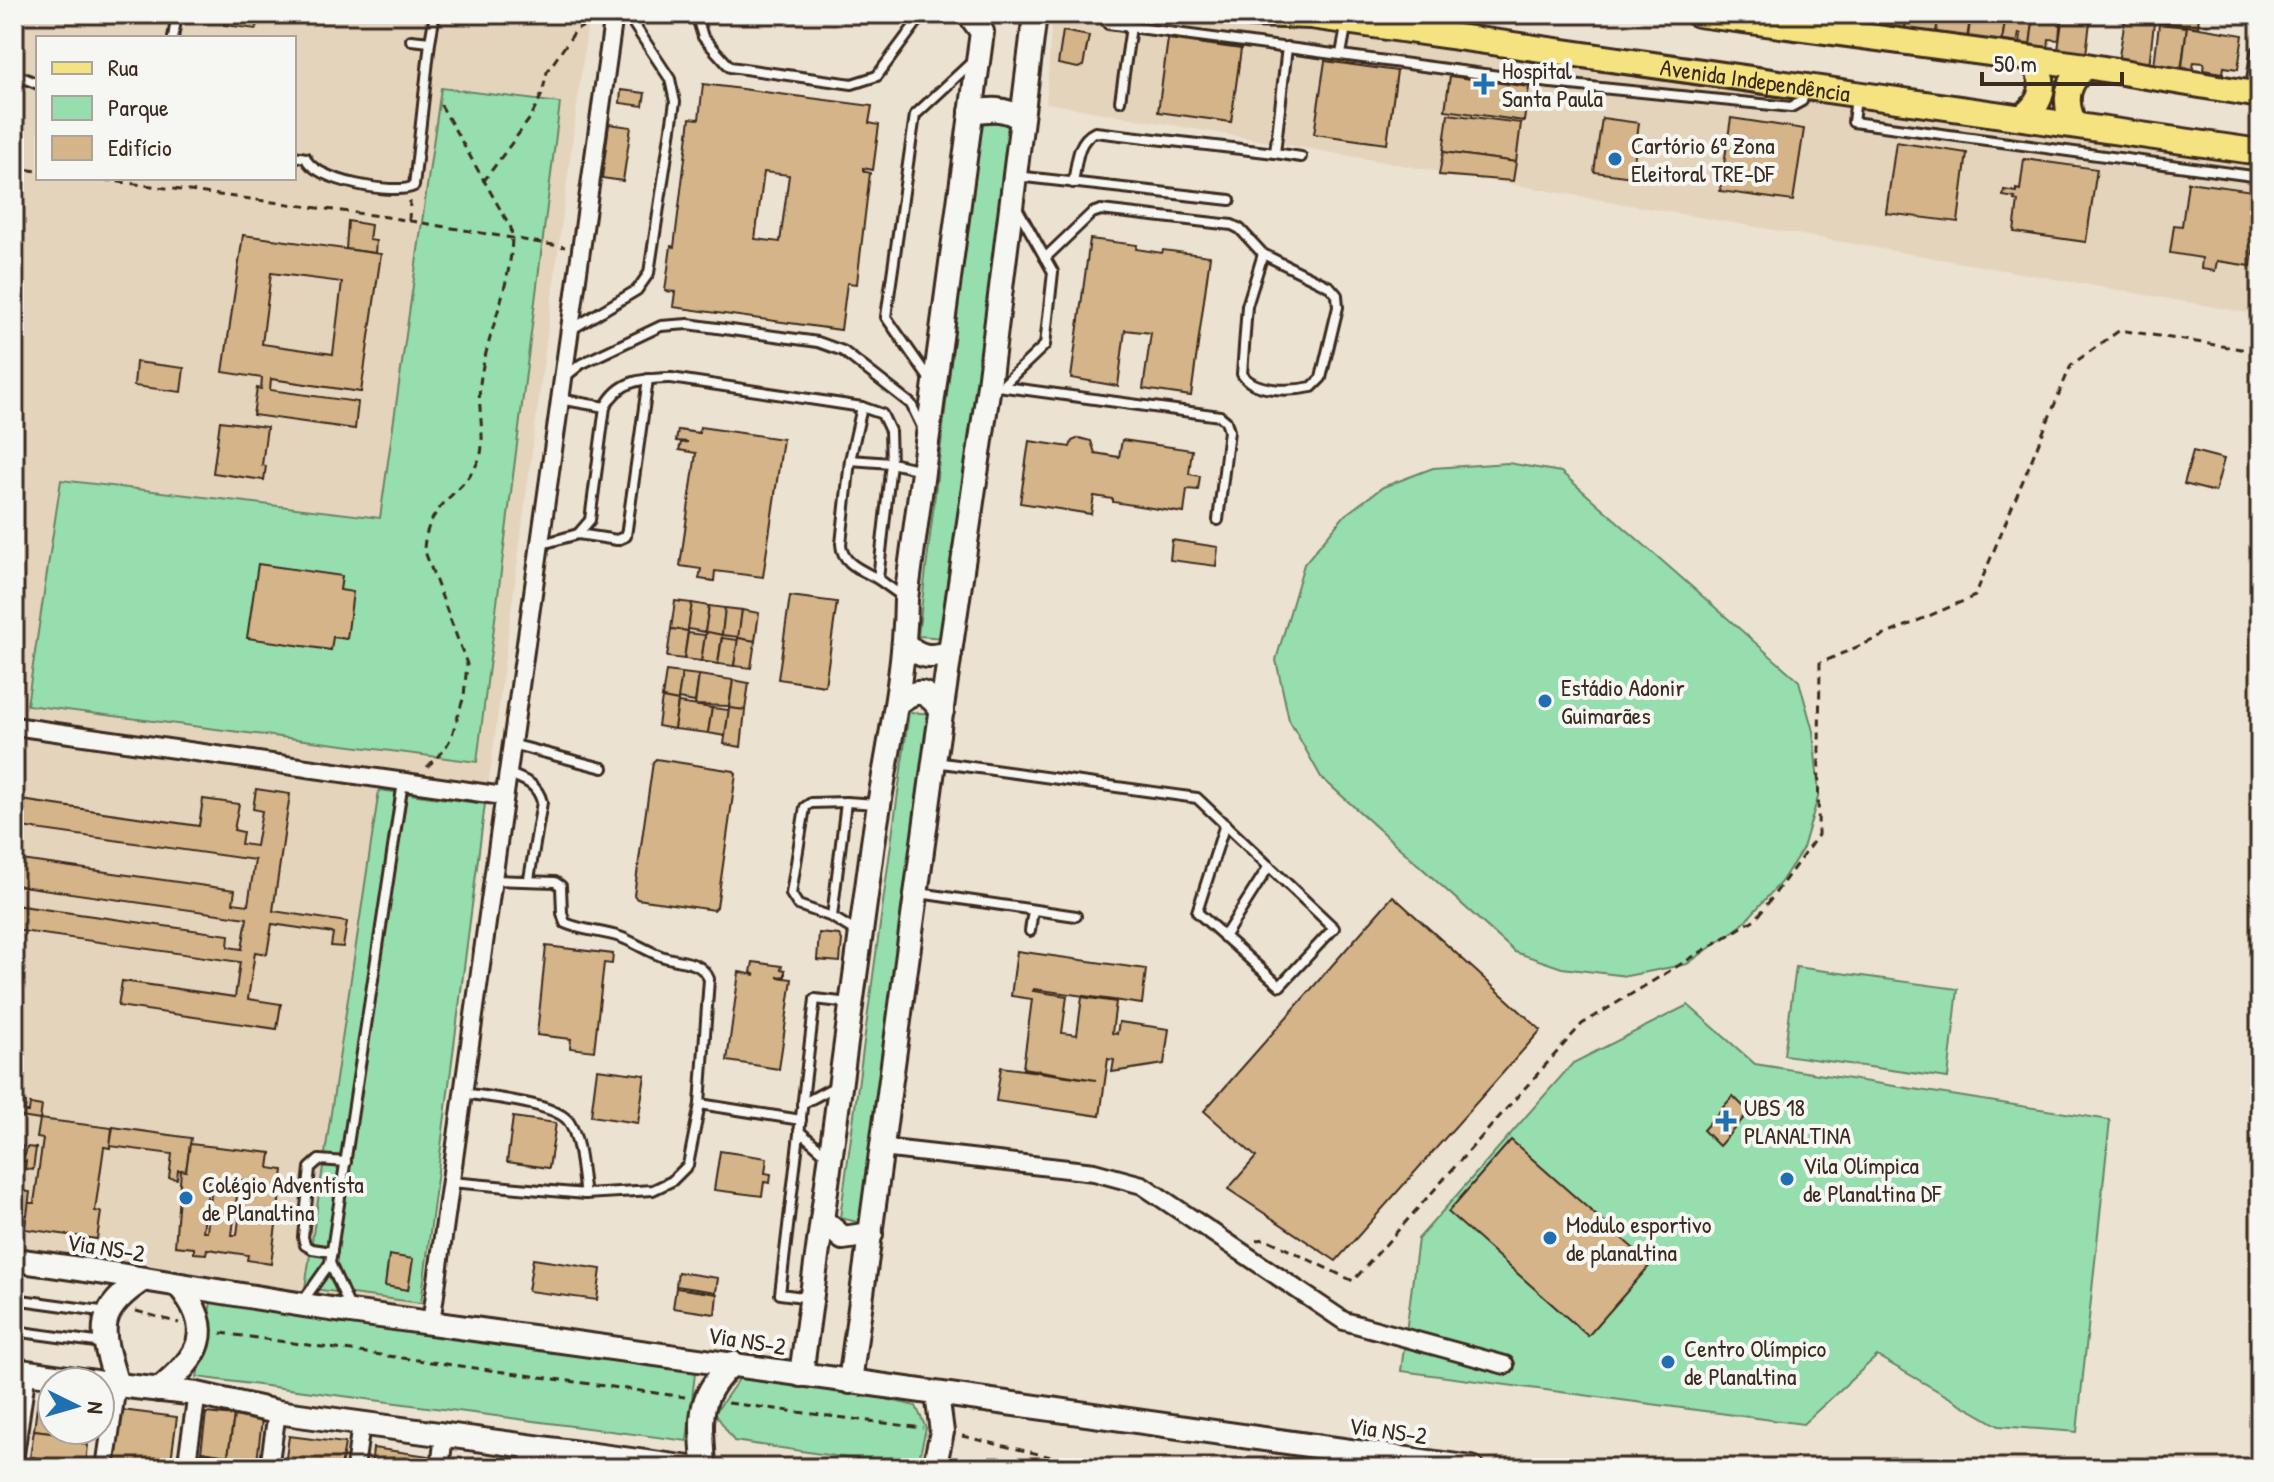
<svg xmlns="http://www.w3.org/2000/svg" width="2274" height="1482" font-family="'Patrick Hand',sans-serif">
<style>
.built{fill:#e5d4bc;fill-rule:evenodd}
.green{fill:#96dead;stroke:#688466;stroke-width:2}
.building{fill:#d4b488;stroke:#3b2a1e;stroke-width:2;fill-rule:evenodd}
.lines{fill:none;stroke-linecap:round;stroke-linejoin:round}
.lane-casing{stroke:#3b2a1e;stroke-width:14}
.street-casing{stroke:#3b2a1e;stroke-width:22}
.secondary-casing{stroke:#3b2a1e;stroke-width:28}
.primary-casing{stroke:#3b2a1e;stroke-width:30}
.path{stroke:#3b2a1e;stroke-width:3;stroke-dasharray:8 6;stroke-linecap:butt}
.lane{stroke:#f6f6f2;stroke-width:8}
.street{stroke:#f6f6f2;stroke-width:16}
.secondary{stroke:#f6f6f2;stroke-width:22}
.primary{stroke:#f5e381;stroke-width:24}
.poi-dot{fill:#1f6fb2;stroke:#f6f6f2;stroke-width:3}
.labels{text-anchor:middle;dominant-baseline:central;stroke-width:8;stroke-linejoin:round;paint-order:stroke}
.poi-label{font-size:24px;fill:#3b2a1e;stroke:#f6f6f2;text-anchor:start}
.street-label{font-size:24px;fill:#3b2a1e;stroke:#f6f6f2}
</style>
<rect width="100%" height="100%" fill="#ece2d2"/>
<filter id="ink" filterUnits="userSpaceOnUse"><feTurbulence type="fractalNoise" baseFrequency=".0125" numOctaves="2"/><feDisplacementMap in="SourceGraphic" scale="16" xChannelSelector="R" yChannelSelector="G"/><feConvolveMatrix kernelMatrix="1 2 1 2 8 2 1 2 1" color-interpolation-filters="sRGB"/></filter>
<g filter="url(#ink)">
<!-- built -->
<g class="built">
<path d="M14,14h575l-168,1289 -12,7 -395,-55zM38,38h256v140h-256z"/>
<polygon points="1052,14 1207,14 2260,160 2260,315 1046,103"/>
</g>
<!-- green -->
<g class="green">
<polygon points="441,88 560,103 477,762 27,705 61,480 380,518"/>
<polygon points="980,120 1011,125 945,638 918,636"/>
<polygon points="1508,463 1561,472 1799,681 1813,731 1819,794 1803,848 1781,882 1742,925 1687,964 1627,976 1562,968 1515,952 1321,777 1289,720 1276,660 1304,564 1345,515 1383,487 1433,468"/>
<polygon points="909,712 933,714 862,1223 840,1218"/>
<polygon points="379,790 485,804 421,1303 305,1288"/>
<polygon points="1796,967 1958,989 1948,1078 1784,1055"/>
<polygon points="1688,1005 1755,1064 2110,1120 2077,1432 1999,1426 1877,1356 1803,1424 1401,1371 1418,1239 1573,1063"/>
<polygon points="212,1297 696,1365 687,1441 197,1377"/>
<polygon points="739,1379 855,1392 916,1406 926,1428 919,1459 900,1466 734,1441 715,1413"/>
</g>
<!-- building -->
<g class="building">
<polygon points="226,14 258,14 256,29 224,25"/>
<polygon points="1853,14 1907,16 1905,29 1852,22"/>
<polygon points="1907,14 1939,14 1936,33 1905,29"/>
<polygon points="1939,14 1971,14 1967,38 1936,33"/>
<polygon points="1971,14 2006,14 2002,42 1968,37"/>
<polygon points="2006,14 2034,14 2030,46 2020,45 2021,34 2019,33 2017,44 2002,42"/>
<polygon points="2034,14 2061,14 2059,40 2049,39 2048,49 2030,46"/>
<polygon points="2063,14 2091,14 2086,54 2058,50"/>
<polygon points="2126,14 2155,14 2149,66 2118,62"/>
<polygon points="2159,14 2199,14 2198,27 2158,22"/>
<polygon points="2159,24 2187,27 2181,70 2154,66"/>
<polygon points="2187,26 2243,35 2238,69 2224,67 2223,73 2203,70 2204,63 2194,62 2193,69 2182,67"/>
<polygon points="1063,31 1089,36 1083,66 1078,68 1058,64"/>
<polygon points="1168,39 1241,49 1231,122 1158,112"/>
<polygon points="1325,61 1397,71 1387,144 1314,134"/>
<polygon points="1450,76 1529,87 1524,121 1445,110"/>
<path d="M703,84l169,22 -3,17 10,2 -6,45 -10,-2v3l7,2 -12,101 -1,10 -10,-1 -6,47 -168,-23 2,-15 -10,-1 6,-45 3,1 16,-129 9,1zM764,172l25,3 -9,67 -25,-3z"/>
<polygon points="621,90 645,93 643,106 620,103"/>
<polygon points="1448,114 1521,123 1516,162 1443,152"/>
<polygon points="1602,118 1639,123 1632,177 1594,172"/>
<polygon points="1731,118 1804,129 1793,201 1720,191"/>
<polygon points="609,124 631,127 623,181 602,178"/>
<polygon points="1896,142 1967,153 1958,222 1886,213"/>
<polygon points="1443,152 1516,162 1513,181 1439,175"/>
<polygon points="2024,159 2097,169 2086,242 2014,232 2018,201 2014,200 2015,198 2003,196 2004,190 2016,192 2016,189 2020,190"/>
<polygon points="2188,182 2260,192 2251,266 2217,261 2215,271 2201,269 2202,258 2170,253 2174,225 2182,226"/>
<polygon points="348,221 371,225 369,240 376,241 375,253 346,249"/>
<path d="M243,235l138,19 -20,138 -90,-13 -1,11 88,12 -3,27 -102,-14 4,-27 4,1 1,-11 -39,-6zM271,273l71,9 -9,72 -71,-10z"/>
<polygon points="1090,239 1137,245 1136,249 1162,253 1163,250 1210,256 1191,396 1143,389 1151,333 1125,330 1118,386 1071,378"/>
<polygon points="136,362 184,368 181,392 134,386"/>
<polygon points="220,421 267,427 262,465 266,466 264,480 213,473"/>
<polygon points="700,427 783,439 763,577 715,571 714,581 699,579 701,569 680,566 696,453 679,450 681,443 688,442 676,441 678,430 699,433"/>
<polygon points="1079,438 1091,441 1095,453 1119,457 1122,440 1192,450 1189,474 1200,476 1198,490 1187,489 1184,513 1113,502 1113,499 1094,496 1091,514 1020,503 1029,441 1070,447 1072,441"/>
<polygon points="2193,451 2224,459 2215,492 2184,484"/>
<polygon points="1172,540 1218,547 1216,566 1170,560"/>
<polygon points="258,564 342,576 340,590 353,592 347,639 333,637 331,650 247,638"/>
<polygon points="790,596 837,602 825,686 778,679"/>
<polygon points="675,601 692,603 688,631 671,629"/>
<polygon points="692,603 709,606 705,632 688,629"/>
<polygon points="709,606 725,608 722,635 705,632"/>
<polygon points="725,608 742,610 739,637 722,635"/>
<polygon points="742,610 759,613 755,641 738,638"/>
<polygon points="671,629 688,631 684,659 667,657"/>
<polygon points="708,632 722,635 718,664 701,661 705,635"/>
<polygon points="688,633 705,635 701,661 684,659"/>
<polygon points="722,638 738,640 734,666 718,664"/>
<polygon points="738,638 755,641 751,668 734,666"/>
<polygon points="666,671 682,673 678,701 662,698"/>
<polygon points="682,673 699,675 695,702 678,699"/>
<polygon points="699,675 733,680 729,706 695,705"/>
<polygon points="733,680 749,683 745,710 729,708"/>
<polygon points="662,698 678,701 674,729 658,726"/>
<polygon points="678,703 712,708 708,733 674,729"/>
<polygon points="712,708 729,710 725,736 708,733"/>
<polygon points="729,708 745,710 741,747 724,744"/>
<polygon points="656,759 734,771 736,774 717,907 714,910 637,899 634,895 653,762"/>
<polygon points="256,789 290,794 273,911 347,922 343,947 331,946 333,933 272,924 267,954 255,952 248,999 281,1004 277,1029 118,1006 122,981 235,997 240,962 14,930 14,905 229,935 228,947 242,949 247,918 14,885 14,859 235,890 233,903 248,905 255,860 14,826 14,799 199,826 203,799 239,804 234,830 243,832 241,844 256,846 262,811 253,809"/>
<polygon points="1393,896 1541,1030 1336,1261 1228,1189 1256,1157 1204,1111"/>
<polygon points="819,933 839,935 842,940 840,962 817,960"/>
<polygon points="546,946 613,954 612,964 604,963 594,1051 570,1048 571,1039 537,1035"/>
<polygon points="1017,951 1146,969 1142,1004 1034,989 1033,991 1067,996 1062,1033 1077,1035 1082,997 1116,1002 1112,1033 1117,1034 1119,1022 1169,1029 1164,1064 1112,1072 1114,1060 1108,1059 1100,1116 996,1101 1001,1067 1096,1080 1023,1068 1032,999 1011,996"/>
<polygon points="753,962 782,966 781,969 785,970 785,976 777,977 792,979 779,1069 727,1061 739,972 755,975 751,972"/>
<polygon points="597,1069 645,1075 638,1123 591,1116"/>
<polygon points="1733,1096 1749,1112 1719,1146 1703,1130"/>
<polygon points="14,1102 26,1103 25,1112 29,1112 30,1104 42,1106 40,1120 14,1116"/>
<polygon points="513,1117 556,1123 549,1168 507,1162"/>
<polygon points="40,1119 112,1128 110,1148 104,1147 95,1211 101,1212 97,1239 25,1229 28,1203 34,1203 43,1139 37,1138"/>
<polygon points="113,1127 191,1138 186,1171 178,1170 177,1179 169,1178 172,1154 110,1146"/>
<polygon points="1511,1140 1651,1264 1588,1336 1448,1212"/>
<path d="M190,1144l81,9 -2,15 14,2 -12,94 -24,-4 1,-5 -41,-6 -1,5 -12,-1v-5l-19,-2 6,-76 5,1zM210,1176h3l-6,56 -4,-1zM239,1180h5l-7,55h-5z"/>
<polygon points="14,1145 22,1146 21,1155 25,1155 27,1147 36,1148 33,1170 25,1169 26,1161 19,1161 18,1168 14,1167"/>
<polygon points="720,1151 767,1158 765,1173 771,1174 770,1183 764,1182 762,1196 714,1190"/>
<polygon points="14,1190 30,1192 27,1215 23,1215 22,1218 14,1217"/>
<polygon points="389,1255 413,1259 408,1290 385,1286"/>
<polygon points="533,1259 601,1269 597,1300 528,1291"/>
<polygon points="678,1272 718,1278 716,1292 676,1286"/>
<polygon points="676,1288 717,1294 715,1314 673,1308"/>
<polygon points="38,1399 52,1401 52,1430 57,1430 57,1433 34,1430"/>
<polygon points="122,1410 177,1417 170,1468 113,1468"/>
<polygon points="206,1413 234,1416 228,1456 201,1452"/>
<polygon points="234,1416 262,1420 257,1461 228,1456"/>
<polygon points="34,1430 84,1436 83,1444 88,1445 86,1465 30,1457"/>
<polygon points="57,1430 90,1430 90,1437 57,1433"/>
<polygon points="289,1436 345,1443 341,1468 285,1465"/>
<polygon points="373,1448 429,1456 427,1468 371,1468"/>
<polygon points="201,1452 257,1461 256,1468 199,1468"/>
<polygon points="30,1457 87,1465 86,1468 28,1468"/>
<polygon points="457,1459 513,1467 513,1468 456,1468"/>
</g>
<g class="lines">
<!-- lane casing -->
<g class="lane-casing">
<g id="lane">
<polyline points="696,14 703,37 730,67 852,84 877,76 923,14"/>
<polyline points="1102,14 1108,24 1551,83 1791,107 1802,101 1805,91"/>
<polyline points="173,38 177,14"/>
<polyline points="411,40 430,42 435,14"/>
<polyline points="1287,47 1275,153 1301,157"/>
<polyline points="1341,54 1347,22"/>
<polyline points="14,74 38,84"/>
<polyline points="1551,83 1555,53"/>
<polyline points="1856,98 1853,122 2260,177"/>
<polyline points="1120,101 1131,27"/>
<path d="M294,156l12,2c6,22 90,38 108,28l16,-144"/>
<polyline points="1016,176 1230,200"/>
<path d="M1073,183c4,-19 3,-42 22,-51l180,21"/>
<path d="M1045,258l47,-45 9,-3 131,15 8,4 23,25 67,33 7,8 1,12 -17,71 -9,9c-20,4 -58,6 -70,-13l5,-68 16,-52"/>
<polyline points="572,329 637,290 649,273 675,102 670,79 627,14"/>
<polyline points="566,376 581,364 661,326 688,324 818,342 843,351 911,404 923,429"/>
<polyline points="930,380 886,317 915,115 972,62"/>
<polyline points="990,385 1220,416 1226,421 1229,431 1218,520"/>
<polyline points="1003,385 1045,345 1053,272 1016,206"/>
<polyline points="559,399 605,407 590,520 578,534"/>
<path d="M605,407c15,-28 37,-28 66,-29l191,29 20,7 8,17 1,32 -41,-3"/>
<path d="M862,407l-12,53 -9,84c1,20 21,26 37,35"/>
<polyline points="542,544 578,534 617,540 626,536 648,379"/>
<polyline points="902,596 878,579 891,463 922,470"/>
<polyline points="511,744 603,768"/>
<polyline points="935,762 1197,798 1334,928 1280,986 1197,912 1225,824"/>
<path d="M507,773c17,7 30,10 35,29l-13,77"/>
<polyline points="919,893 1076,916"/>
<polyline points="832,917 798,905 791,894 805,807 811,803 846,802"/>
<polyline points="1030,931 1033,910"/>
<polyline points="860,934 832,917 846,802 877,804"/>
<polyline points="1224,937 1269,866"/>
<path d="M463,1093c24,4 94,10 106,29 12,19 12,50 16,72"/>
<polyline points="700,1104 801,1120"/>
<polyline points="802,1104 836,1086"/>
<polyline points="799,1131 829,1157"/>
<path d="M451,1182l134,12 68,-4 19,-9 16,-16 12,-61 9,-125c-9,-20 -29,-16 -48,-23 -14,-5 -27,-14 -41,-19 -18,-6 -37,-6 -55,-14l-3,-10 -1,-27 -6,-4 -63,-2"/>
<polyline points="332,1252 312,1249 305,1245 303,1237 310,1168 319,1160 346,1162"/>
<polyline points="330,1263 351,1310"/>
<polyline points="811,1298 780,1294 815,999 849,1003"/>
<polyline points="14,1299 108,1312"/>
<polyline points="303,1301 330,1263 403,782"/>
<polyline points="14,1331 103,1343"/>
</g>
</g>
<!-- street casing -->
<g class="street-casing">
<g id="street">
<polyline points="1827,31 1830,14"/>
<polyline points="2254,94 2260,54"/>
<polyline points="14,726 503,796"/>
<polyline points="882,1148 1094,1172 1142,1185 1344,1321 1505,1365"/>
<polyline points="431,1323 614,14"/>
<polyline points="14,1461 27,1371"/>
<polyline points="105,1468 117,1385"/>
<polyline points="186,1468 197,1394"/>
<polyline points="269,1468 277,1412"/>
<polyline points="355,1468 361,1424"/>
<polyline points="440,1468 444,1435"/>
<polyline points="528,1468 531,1447"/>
</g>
</g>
<!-- secondary casing -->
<g class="secondary-casing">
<g id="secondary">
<path d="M971,112c19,-3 34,-5 50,7"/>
<path d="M905,644c16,14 24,14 45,9"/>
<path d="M897,703c22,-16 29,-13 45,8"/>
<polyline points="823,1221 843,1238 871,1234"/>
<path d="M14,1260c113,14 224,36 337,52 374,51 747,104 1121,156"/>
<polyline points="14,1370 96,1382"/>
<path d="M801,1375c24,-175 47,-349 71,-524 11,-84 33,-167 34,-252l76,-567 -13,-18"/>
<polyline points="850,1382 934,762 989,385 1035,14"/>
<polyline points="100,1383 197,1394 277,1412 690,1468"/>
<path d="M117,1385c-15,-52 -26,-72 27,-106"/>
<path d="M159,1390c40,-33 58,-59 20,-104"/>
<path d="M704,1468c-2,-49 -10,-69 29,-105"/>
<polyline points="934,1468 942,1432 937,1394"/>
</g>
</g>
<!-- primary casing -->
<g class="primary-casing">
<g id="primary">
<path id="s1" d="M1252,14l59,2 949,136"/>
<polyline points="1698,14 2086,66 2260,95"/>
<path d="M2022,117c23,-15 26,-38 8,-58"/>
<path d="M2074,124c-11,-23 -8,-41 12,-58"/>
</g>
</g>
<!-- path -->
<g class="path">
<polyline points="14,168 38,171"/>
<polyline points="90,178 387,217 565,247"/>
<polyline points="483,182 531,117 542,94 547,72 576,30 598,19"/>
<polyline points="409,221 410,201"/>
<path d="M427,767l17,-17 7,-12 13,-42 3,-32 -43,-115c3,-48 41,-54 56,-92 6,-17 -3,-53 0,-73 5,-47 37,-111 31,-156l-73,-128"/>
<polyline points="1256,1240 1266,1239 1353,1281 1582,1024 1757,918 1818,835 1820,663 1975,596 2071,365 2120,330 2260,352"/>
<polyline points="136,1311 179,1323"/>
<polyline points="221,1333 685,1397"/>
<polyline points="728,1403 923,1428"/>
<polyline points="962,1436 1098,1468"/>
</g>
<!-- lane -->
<use href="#lane" class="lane"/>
<!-- street -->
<use href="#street" class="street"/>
<!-- secondary -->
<use href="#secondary" class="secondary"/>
<!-- primary -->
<use href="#primary" class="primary"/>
</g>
</g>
<!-- markers -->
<g class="poi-dot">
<path d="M1480 72h8v8h8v8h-8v8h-8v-8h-8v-8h8z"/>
<circle cx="1615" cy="159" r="8"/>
<circle cx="1545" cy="701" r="8"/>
<path d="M1722 1109h8v8h8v8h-8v8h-8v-8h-8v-8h8z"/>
<circle cx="1787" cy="1179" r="8"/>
<circle cx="186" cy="1198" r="8"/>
<circle cx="1550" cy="1238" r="8"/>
<circle cx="1668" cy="1362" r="8"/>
</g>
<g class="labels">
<!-- poi labels -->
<g class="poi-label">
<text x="1502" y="70">Hospital<tspan x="1502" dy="28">Santa Paula</tspan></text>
<text x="1631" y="145">Cartório 6ª Zona<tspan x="1631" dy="28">Eleitoral TRE-DF</tspan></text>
<text x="1561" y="687">Estádio Adonir<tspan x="1561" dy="28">Guimarães</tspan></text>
<text x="1744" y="1107">UBS 18<tspan x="1744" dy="28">PLANALTINA</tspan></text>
<text x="1803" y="1165">Vila Olímpica<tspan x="1803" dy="28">de Planaltina DF</tspan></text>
<text x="202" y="1184">Colégio Adventista<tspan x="202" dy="28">de Planaltina</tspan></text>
<text x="1566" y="1224">Modulo esportivo<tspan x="1566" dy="28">de planaltina</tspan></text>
<text x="1684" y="1348">Centro Olímpico<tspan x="1684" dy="28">de Planaltina</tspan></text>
</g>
<!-- street labels -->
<g class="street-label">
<text stroke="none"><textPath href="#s1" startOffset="508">Avenida Independência</textPath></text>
<text transform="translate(106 1247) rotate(9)">Via NS-2</text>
<text transform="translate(747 1340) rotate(9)">Via NS-2</text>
<text transform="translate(1388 1430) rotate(8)">Via NS-2</text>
</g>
</g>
<!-- margin -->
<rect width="2274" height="1482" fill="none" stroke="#f6f6f2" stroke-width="48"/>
<rect x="24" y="24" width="2226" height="1434" fill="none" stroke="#3b2a1e" stroke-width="3" filter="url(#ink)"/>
<!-- legend -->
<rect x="36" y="36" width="260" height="144" fill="#f6f6f2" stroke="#aba49d" stroke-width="2"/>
<rect x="52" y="62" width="40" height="12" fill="#f5e381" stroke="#aba49d" stroke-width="2"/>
<text x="108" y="76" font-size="24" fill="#3b2a1e">Rua</text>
<rect x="52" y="96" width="40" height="24" fill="#96dead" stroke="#aba49d" stroke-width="2"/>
<text x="108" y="116" font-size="24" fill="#3b2a1e">Parque</text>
<rect x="52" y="136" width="40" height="24" fill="#d4b488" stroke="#aba49d" stroke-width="2"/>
<text x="108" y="156" font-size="24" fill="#3b2a1e">Edifício</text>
<!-- north arrow -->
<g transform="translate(76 1406) rotate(95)"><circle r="38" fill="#f6f6f2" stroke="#aba49d" stroke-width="2"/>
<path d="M0-6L14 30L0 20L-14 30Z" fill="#1f6fb2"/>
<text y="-12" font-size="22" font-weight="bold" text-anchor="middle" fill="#3b2a1e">N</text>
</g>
<!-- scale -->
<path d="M1982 72v12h140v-12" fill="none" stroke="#3b2a1e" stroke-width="4"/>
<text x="1994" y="72" font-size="24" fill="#3b2a1e" stroke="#f6f6f2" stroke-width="6" paint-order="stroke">50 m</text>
</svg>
